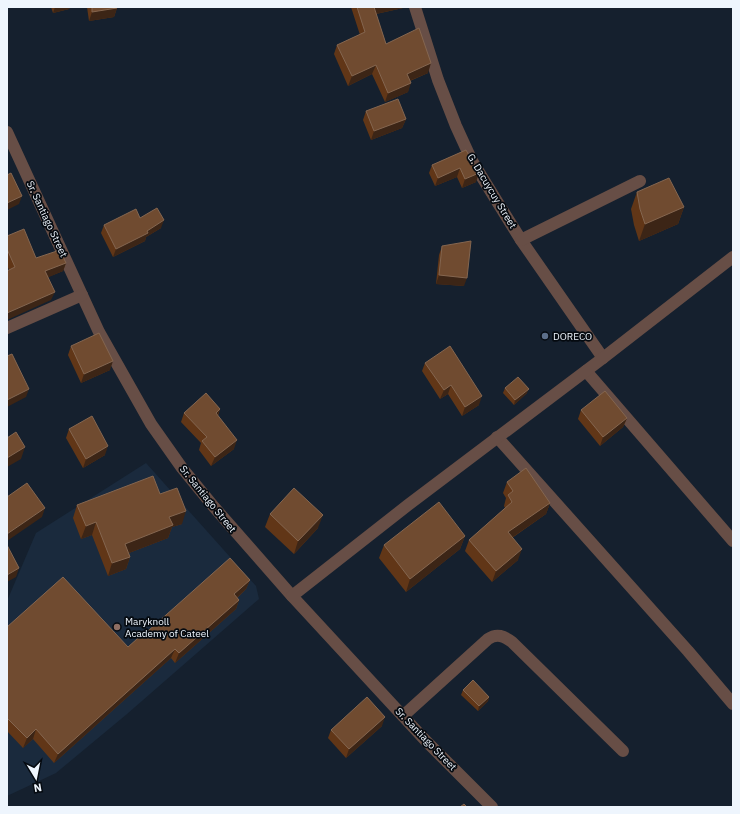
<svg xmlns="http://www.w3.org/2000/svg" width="740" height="814" font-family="'IBM Plex Sans',sans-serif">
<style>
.built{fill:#1a2a3d}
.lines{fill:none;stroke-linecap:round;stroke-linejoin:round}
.minor{stroke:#674e46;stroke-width:12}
.tertiary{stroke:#674e46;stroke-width:12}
.wall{fill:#613617}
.shaded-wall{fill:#3c2516}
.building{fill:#704b30;stroke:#846650}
.service-dot{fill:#5c6f8a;stroke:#050a10;stroke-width:1.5}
.education-dot{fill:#8d6e63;stroke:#050a10;stroke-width:1.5}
.labels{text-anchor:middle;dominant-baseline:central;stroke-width:3.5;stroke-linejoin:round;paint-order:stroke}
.street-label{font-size:10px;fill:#eef5fd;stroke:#050a10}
.poi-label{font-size:10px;fill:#eef5fd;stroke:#050a10;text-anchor:start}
</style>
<rect width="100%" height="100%" fill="#15202e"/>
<!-- built -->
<polygon class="built" points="146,463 256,586 259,599 127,714 56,773 7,796 7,601 36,533"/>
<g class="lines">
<!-- minor -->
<g class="minor">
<polyline points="415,7 438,80 456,126 472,161 521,240 603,358"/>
<polyline points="7,132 99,332 151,424 182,468 214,507 292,596"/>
<polyline points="521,240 640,181"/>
<polyline points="7,328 82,295"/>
<polyline points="586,371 733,541"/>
<polyline points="497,437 688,651 733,704"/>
<path d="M403,716l85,-77c9,-6 16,-3 24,3l111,109"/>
</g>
<!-- tertiary -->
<polyline class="tertiary" points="492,807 425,740 292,596 408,505 603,358 733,257"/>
</g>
<!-- wall -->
<g class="wall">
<polygon points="51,7 70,7 69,9 53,13"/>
<polygon points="87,7 117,7 117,8 114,17 89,21"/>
<polygon points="351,7 403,7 403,8 376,14 386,44 428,73 410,81 408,92 385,102 372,74 348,86 334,54 337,45 360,35"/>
<polygon points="366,111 406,119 402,128 371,140 363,120"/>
<polygon points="466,150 476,182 462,188 457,177 435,186 429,173 432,165"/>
<polygon points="637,192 684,207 678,224 639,241 634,225 631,209"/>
<polygon points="140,218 161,228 146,237 145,241 113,257 101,233 104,225"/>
<polygon points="7,236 36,258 66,263 63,271 48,277 51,300 9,270 7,265"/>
<polygon points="442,246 464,286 436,284 439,255"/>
<polygon points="71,346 110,370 81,383 68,355"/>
<polygon points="425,363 479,405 462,416 448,394 440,399 422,371"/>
<polygon points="505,388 527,393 514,405 503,393"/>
<polygon points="220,409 218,416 234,449 211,466 199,450 201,443 181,422 184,413"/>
<polygon points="581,410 627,418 623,427 600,446 578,419"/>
<polygon points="69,429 105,455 83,468 66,438"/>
<polygon points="507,482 550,503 546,514 512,538 518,560 492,582 465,551 469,540 505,508 504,506 506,498 503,493"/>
<polygon points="160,494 182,524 172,527 168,538 129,553 130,557 126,569 108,576 92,535 81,539 73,518 77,505"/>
<polygon points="270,514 318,528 294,554 265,527"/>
<polygon points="465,536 460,549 406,592 379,558 384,545"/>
<polygon points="250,580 246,589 237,598 239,600 236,609 175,663 171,658 54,763 33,739 23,748 7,731 7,627 128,647 148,631"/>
<polygon points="463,690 489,697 488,701 478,711 461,695"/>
<polygon points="382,726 346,758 328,738 331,730"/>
</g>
<!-- shaded-wall -->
<g class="shaded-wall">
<polygon points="55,7 70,7 69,9 53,13"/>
<polygon points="373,7 403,7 403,8 371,15"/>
<polygon points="117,8 114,17 89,21 92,12"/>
<polygon points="431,63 428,73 404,83 407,74"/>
<polygon points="376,65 372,74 348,86 352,76"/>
<polygon points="411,83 408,92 385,102 388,93"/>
<polygon points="406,119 402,128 371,140 374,131"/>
<polygon points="460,168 457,177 435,186 438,178"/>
<polygon points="479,173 476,182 462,188 465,179"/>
<polygon points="22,196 19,204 7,210 7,203"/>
<polygon points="684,207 678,224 639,241 645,224"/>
<polygon points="164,220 161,228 146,237 145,241 113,257 116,249"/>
<polygon points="66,263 63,271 42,280 45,271"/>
<polygon points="439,275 467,278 464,286 436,284"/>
<polygon points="55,292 51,300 7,320 7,313"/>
<polygon points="113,361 110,370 81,383 84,374"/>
<polygon points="451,385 448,394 440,399 444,390"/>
<polygon points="29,389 26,397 7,407 7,400"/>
<polygon points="529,389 527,393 514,405 515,400"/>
<polygon points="482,396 479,405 462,416 465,407"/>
<polygon points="220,409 217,417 216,413"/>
<polygon points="627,418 623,427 600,446 603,437"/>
<polygon points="237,440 234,449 211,466 215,457"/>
<polygon points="108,446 105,455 83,468 86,459"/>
<polygon points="25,447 21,459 7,467 7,458"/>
<polygon points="550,503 546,514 504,543 508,532"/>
<polygon points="45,508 42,517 7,541 7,534"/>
<polygon points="186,511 182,524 172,527 168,538 121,556 125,544 169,517"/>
<polygon points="323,515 318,528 294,554 298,541"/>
<polygon points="96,522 92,535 81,539 86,526"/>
<polygon points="465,536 460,549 406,592 410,579"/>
<polygon points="522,549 518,560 492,582 496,571"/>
<polygon points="130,557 126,569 108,576 112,563"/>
<polygon points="19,568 16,577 7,582 7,575"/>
<polygon points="250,580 246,589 231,603 234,594"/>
<polygon points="239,600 236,609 175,663 179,653"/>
<polygon points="175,649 171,658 54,763 58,754"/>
<polygon points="489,697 488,701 478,711 479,706"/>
<polygon points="385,717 382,726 346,758 349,749"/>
<polygon points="36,729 33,739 23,748 27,738"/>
</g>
<!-- building -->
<g class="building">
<polygon points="92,7 117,7 117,8 92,12"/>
<polygon points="357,7 374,7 386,44 419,28 431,63 407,74 411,83 388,93 376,65 352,76 337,45 365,32"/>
<polygon points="398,99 406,119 374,131 366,111"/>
<polygon points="466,150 479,173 465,179 460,168 438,178 432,165"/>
<polygon points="11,173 22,196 7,203 7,175"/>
<polygon points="669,178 684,207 645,224 640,209 637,192"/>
<polygon points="157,208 164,220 147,231 148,233 116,249 104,225 136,209 140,218"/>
<polygon points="24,229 36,258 60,250 66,263 45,271 55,292 7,313 7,271 15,267 7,249 7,236"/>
<polygon points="471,241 467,278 439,275 442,246"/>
<polygon points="99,333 113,361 84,374 71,346"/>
<polygon points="450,346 482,396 465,407 451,385 444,390 425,363"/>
<polygon points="12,354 29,389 7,400 7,356"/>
<polygon points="518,377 529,389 515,400 505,388"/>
<polygon points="605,391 627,418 603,437 581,410"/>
<polygon points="206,393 220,409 216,413 237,440 215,457 202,441 207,437 184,413"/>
<polygon points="92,416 108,446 86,459 69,429"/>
<polygon points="16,432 25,447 7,458 7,438"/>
<polygon points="526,468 550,503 508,532 522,549 496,571 469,540 512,502 508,495 513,491 507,482"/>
<polygon points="153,476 160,494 177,488 186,511 169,517 173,525 125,544 130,557 112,563 96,522 86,526 77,505"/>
<polygon points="27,483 45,508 7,534 7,497"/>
<polygon points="294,488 323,515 298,541 270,514"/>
<polygon points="439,502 465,536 410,579 384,545"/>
<polygon points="7,545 19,568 7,575"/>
<polygon points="230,558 250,580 234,594 239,600 179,653 175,649 58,754 36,729 27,738 7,718 7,627 63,577 128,647 147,630 148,631"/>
<polygon points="473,680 489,697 479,706 463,690"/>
<polygon points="367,697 385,717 349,749 331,730"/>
<polygon points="464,804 467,807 460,807"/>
</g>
<!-- markers -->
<circle class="service-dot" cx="545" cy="336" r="4"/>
<circle class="education-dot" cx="117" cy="627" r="4"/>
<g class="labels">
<!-- street labels -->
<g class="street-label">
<text transform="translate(492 191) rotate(59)">G. Dacuycuy Street</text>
<text transform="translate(47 219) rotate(65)">Sr. Santiago Street</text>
<text transform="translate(208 499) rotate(51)">Sr. Santiago Street</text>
<text transform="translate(426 739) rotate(46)">Sr. Santiago Street</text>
</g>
<!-- poi labels -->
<g class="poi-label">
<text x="553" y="336">DORECO</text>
<text x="125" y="621">Maryknoll<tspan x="125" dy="12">Academy of Cateel</tspan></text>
</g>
</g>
<!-- border -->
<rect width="740" height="814" fill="none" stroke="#eef5fd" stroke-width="16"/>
<!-- north arrow -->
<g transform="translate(36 778) rotate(170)" stroke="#050a10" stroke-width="3" paint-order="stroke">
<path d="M0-3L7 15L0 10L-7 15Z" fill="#eef5fd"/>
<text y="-6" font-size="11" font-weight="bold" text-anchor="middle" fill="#eef5fd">N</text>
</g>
</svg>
